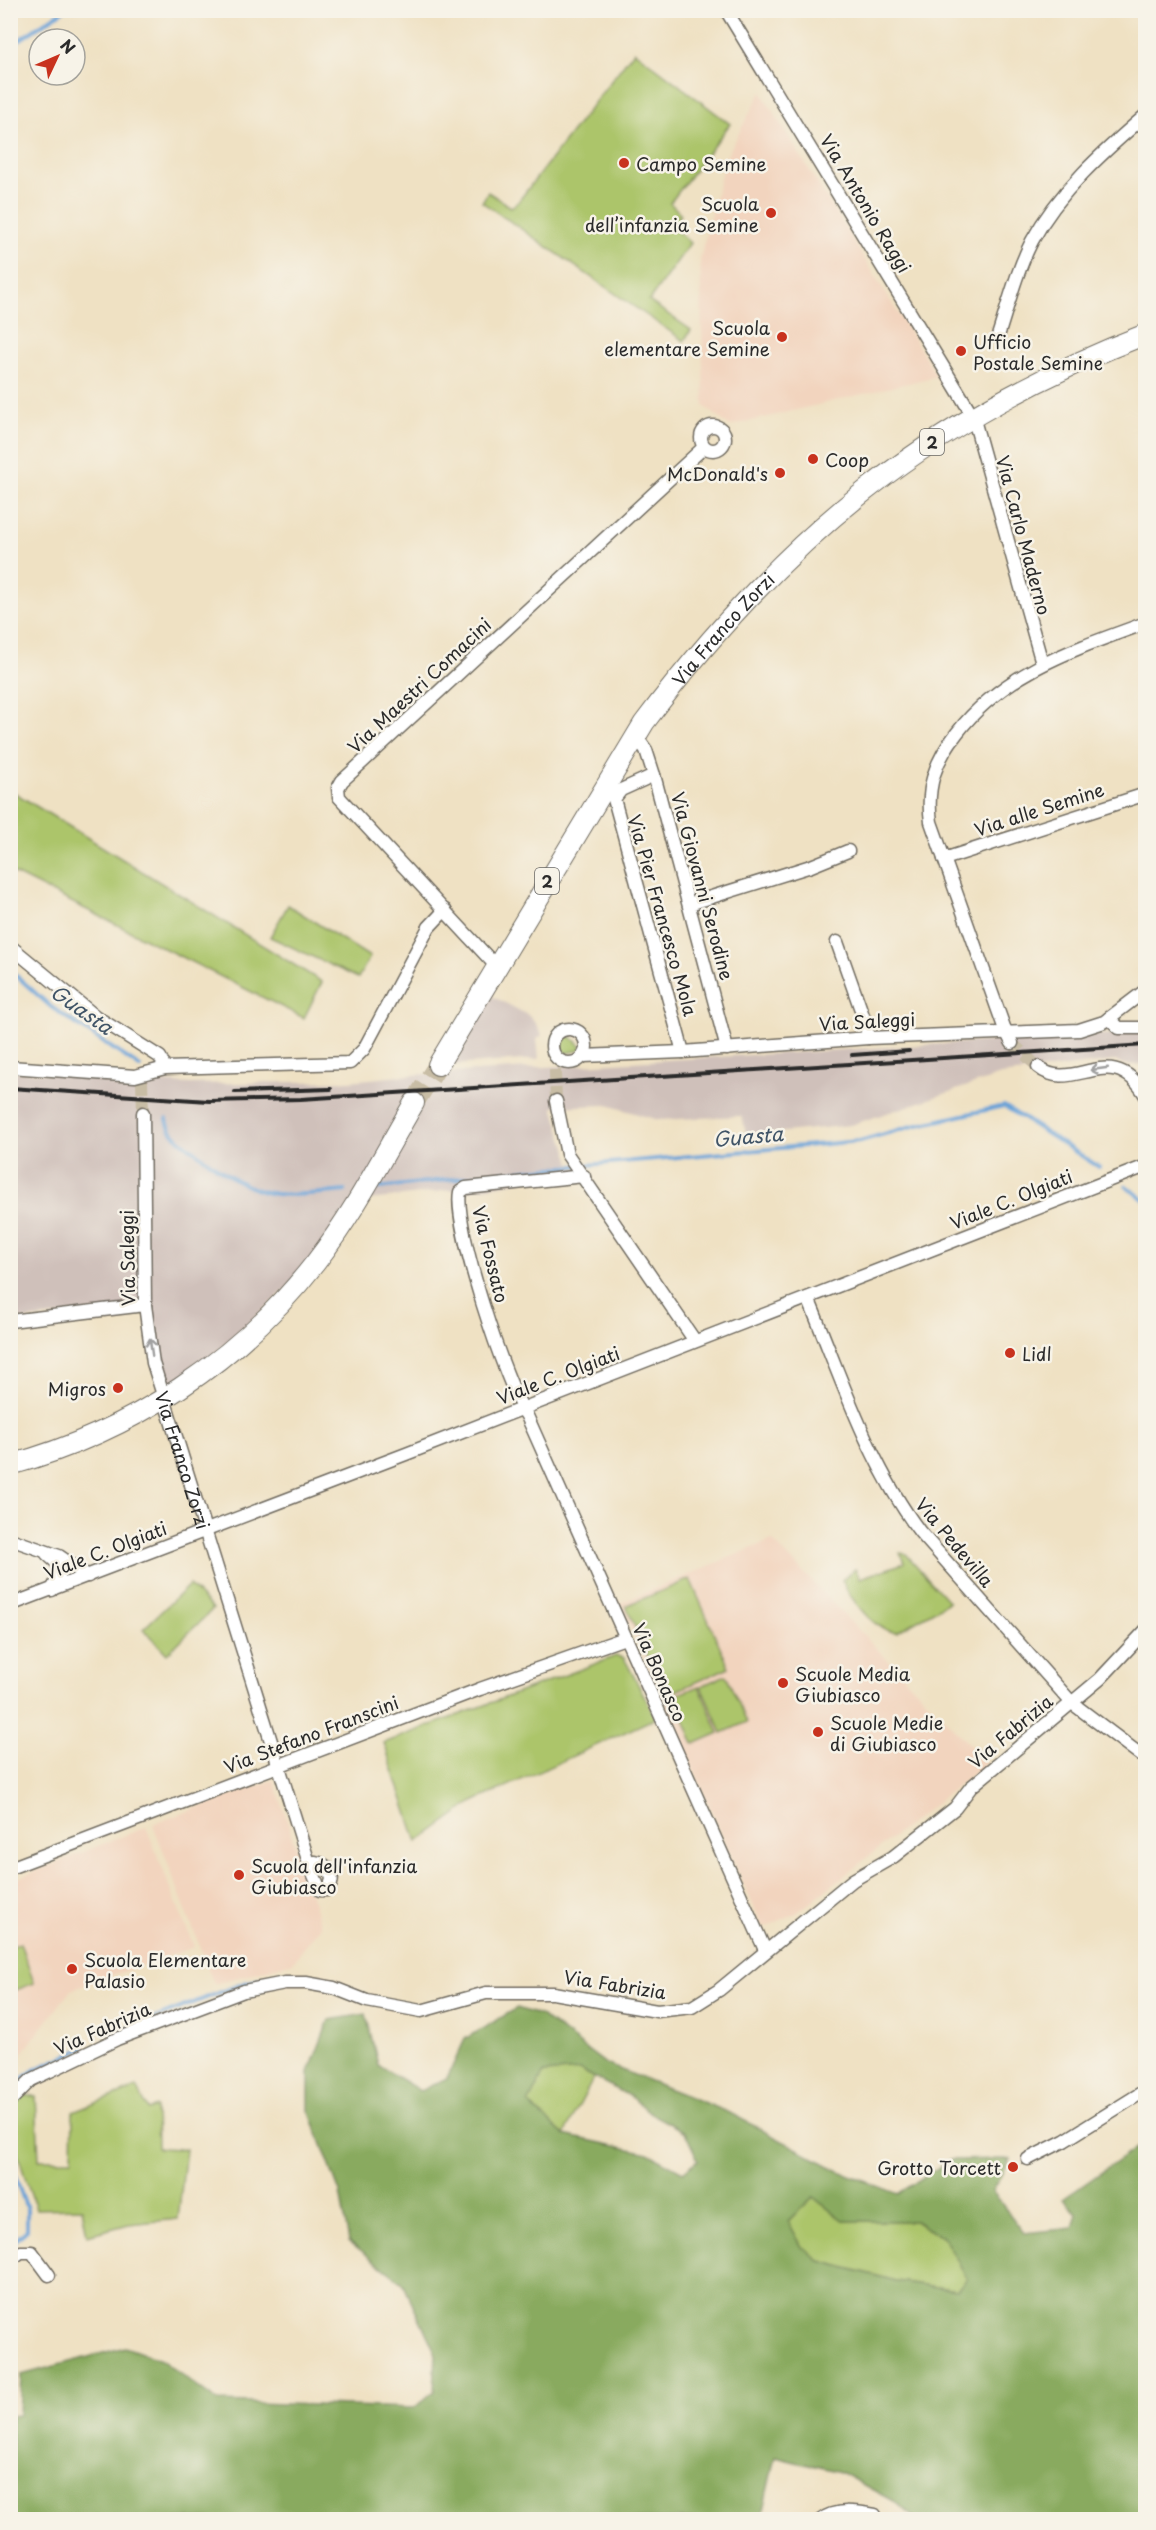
<svg xmlns="http://www.w3.org/2000/svg" width="1156" height="2530" font-family="'Playpen Sans',sans-serif">
<style>
.built{fill:#f2d4be}
.industrial{fill:#cfc0ba}
.green{fill:#acc56a;stroke:#6c784a;stroke-width:1.5}
.forest{fill:#89aa5e;stroke:#5a6a44;stroke-width:1.5;fill-rule:evenodd}
.lines{fill:none;stroke-linecap:round;stroke-linejoin:round}
.stream{stroke:#68a1d7;stroke-width:4}
.minor-tunnel{stroke:#c8bda5;stroke-width:12;stroke-dasharray:12 6;stroke-linecap:butt}
.primary-tunnel{stroke:#c8bda5;stroke-width:20;stroke-dasharray:20 10;stroke-linecap:butt}
.minor-casing{stroke:#706b60;stroke-width:15}
.primary-casing{stroke:#706b60;stroke-width:22}
.minor{stroke:#fff;stroke-width:12}
.primary{stroke:#fff;stroke-width:20}
.rail{stroke:#2b2b2b;stroke-width:4}
.oneway{stroke:#a0a0a0}
.poi-dot{fill:#c8321e;stroke:#f7f3e8;stroke-width:2}
.labels{text-anchor:middle;dominant-baseline:central;stroke-width:5;stroke-linejoin:round;paint-order:stroke}
.shield{fill:#f7f3e8;stroke:#686764;stroke-width:1.5}
.shield-label{font-size:16px;font-weight:bold;fill:#2b2b2b}
.poi-label{font-size:18px;fill:#2b2b2b;stroke:#f7f3e8;text-anchor:start}
.street-label{font-size:18px;fill:#2b2b2b;stroke:#f7f3e8}
.water-label{font-size:20px;font-style:italic;fill:#405467;stroke:#f7f3e8}
</style>
<rect width="100%" height="100%" fill="#f7f3e8"/>
<filter id="ink" filterUnits="userSpaceOnUse"><feTurbulence type="fractalNoise" baseFrequency=".0167" numOctaves="2"/><feDisplacementMap in="SourceGraphic" scale="12" xChannelSelector="R" yChannelSelector="G"/><feConvolveMatrix kernelMatrix="1 2 1 2 8 2 1 2 1" color-interpolation-filters="sRGB"/></filter>
<filter id="wash" filterUnits="userSpaceOnUse"><feTurbulence type="fractalNoise" baseFrequency=".008" numOctaves="4" result="noise"/><feDisplacementMap in="SourceGraphic" scale="24" xChannelSelector="R" yChannelSelector="G"/><feGaussianBlur stdDeviation="1.35" result="paint"/><feColorMatrix in="noise" values="0 0 0 0 0 0 0 0 0 0 0 0 0 0 0 0 0 1.4 0 .05"/><feComposite in="paint" operator="in"/></filter>
<g filter="url(#wash)">
<rect width="100%" height="100%" fill="#efe1c3"/>
<!-- built -->
<g class="built">
<polygon points="761,92 937,376 730,426 704,406 700,259 725,159"/>
<polygon points="772,1540 987,1763 798,1912 763,1928 620,1603"/>
<polygon points="274,1780 321,1926 293,1962 214,1984 153,1824"/>
<polygon points="146,1827 194,1947 71,1990 11,2068 11,1881"/>
</g>
<!-- industrial -->
<g class="industrial">
<polygon points="492,996 528,1015 536,1024 542,1035 537,1039 539,1059 453,1065"/>
<polygon points="1146,1032 1145,1064 1127,1065 1115,1061 1001,1075 851,1125 747,1136 741,1116 658,1120 607,1105 553,1107 574,1172 460,1192 451,1190 370,1200 358,1199 317,1261 164,1400 145,1306 11,1321 10,1071 190,1084 349,1081 411,1075"/>
</g>
<!-- green -->
<g class="green">
<polygon points="634,51 730,124 670,203 681,214 673,227 690,243 649,301 691,330 684,341 482,202 488,192 511,207 518,202"/>
<polygon points="10,790 322,982 304,1018 11,872"/>
<polygon points="288,905 370,957 358,978 270,937"/>
<polygon points="570,1036 582,1047 581,1050 567,1053 562,1050 559,1041 562,1037"/>
<path d="M900,1553l6,1 43,48 -52,30c-22,0 -47,-33 -55,-52l13,-11 5,9 44,-15z"/>
<polygon points="690,1579 729,1667 665,1696 626,1606"/>
<polygon points="189,1585 213,1609 167,1654 143,1629"/>
<polygon points="616,1656 624,1658 656,1718 473,1802 417,1842 384,1743"/>
<polygon points="726,1675 747,1722 722,1733 701,1686"/>
<polygon points="699,1686 719,1733 694,1744 674,1696"/>
<polygon points="20,1943 34,1983 11,1992 11,1947"/>
<polygon points="580,2070 594,2077 564,2135 528,2103 543,2073"/>
<path d="M137,2087l11,23 8,-3 1,41 29,1 -8,70 -49,5 -42,11 -5,-27 -46,1c-12,-38 -31,-73 -17,-113h17l3,64h33l1,-48z"/>
<polygon points="813,2197 844,2221 914,2221 944,2238 968,2278 957,2290 896,2281 820,2261 802,2247 788,2221"/>
</g>
<!-- forest -->
<path class="forest" d="M517,2008l25,8 64,48 122,48 109,58 61,24 52,-34 60,-1 -18,32 32,42 49,-5 4,-15 -14,-14 82,-57v377h-228l-24,-18 -53,-29 -65,-16 -14,63h-750v-103l8,-1 2,-40 104,-28 36,13 57,42 196,6 20,-17 2,-37 -33,-71 -54,-42 -9,-48 -31,-83v-38l20,-52 37,-6 12,51 42,26 27,-13 18,-39zM580,2070l53,28 15,14 37,20 13,28 -15,12 -35,-19 -84,-18 -36,-32 16,-30zM813,2197l31,24h71l29,17 23,40 -10,12 -61,-9 -76,-20 -18,-14 -14,-26z"/>
<g class="lines">
<!-- stream -->
<g class="stream">
<polyline points="10,46 64,10"/>
<polyline points="10,970 51,1007 140,1067"/>
<path d="M167,1119c2,16 17,24 29,33 64,48 71,46 149,39"/>
<polyline points="1126,1186 1146,1201"/>
<polyline points="379,1188 519,1171 860,1141 909,1127 1004,1106 1099,1167"/>
<polyline points="112,2035 244,1983 265,1979"/>
<polyline points="10,2087 36,2069 84,2048"/>
<polyline points="10,2162 27,2209 27,2230 10,2245"/>
</g>
</g>
</g>
<g filter="url(#ink)">
<g class="lines">
<!-- minor-tunnel -->
<g class="minor-tunnel">
<polyline points="1012,1043 1038,1067"/>
<polyline points="555,1070 556,1101"/>
<polyline points="142,1080 143,1113"/>
</g>
<!-- primary-tunnel -->
<polyline class="primary-tunnel" points="414,1103 438,1065"/>
<!-- minor casing -->
<g class="minor-casing">
<g id="minor">
<polyline points="726,10 973,416 1042,663"/>
<path d="M998,336c10,-31 19,-66 34,-95 27,-50 71,-89 114,-126"/>
<circle cx="713" cy="438" r="12"/>
<polyline points="636,736 646,750 654,775 727,1049"/>
<polyline points="654,775 621,790 614,799 683,1052"/>
<polyline points="944,859 1146,794"/>
<polyline points="689,904 811,866 848,851"/>
<polyline points="837,942 866,1024 868,1038"/>
<polyline points="10,946 95,1016 160,1057 165,1068"/>
<polyline points="496,966 339,797 338,788 342,781 703,448"/>
<polyline points="1109,1018 1119,1028 1146,1028"/>
<circle cx="569" cy="1046" r="17"/>
<path d="M1012,1043l-8,-16 -73,-205c-5,-35 4,-61 26,-89 48,-62 118,-84 189,-110"/>
<polyline points="583,1056 683,1052 868,1038 1079,1030 1104,1022 1146,990"/>
<polyline points="10,1067 135,1076 165,1068 350,1063 364,1049 429,927 445,910"/>
<path d="M1038,1067c35,29 73,-30 108,29"/>
<polyline points="556,1101 567,1154 695,1341"/>
<path id="s1" d="M143,1113l2,192 8,58 156,500"/>
<path d="M584,1176l-118,12 -6,4c-7,33 46,194 67,224l238,534"/>
<path d="M808,1298c33,79 60,165 112,234l152,171 74,56"/>
<polyline points="10,1321 145,1305"/>
<polyline points="10,1539 59,1556 88,1576"/>
<polyline points="47,1554 57,1563 61,1572 52,1590"/>
<polyline points="10,1605 406,1454 1146,1166"/>
<path d="M315,1862c15,2 22,16 12,28h-7l-11,-27z"/>
<polyline points="10,1868 480,1689 625,1638"/>
<polyline points="10,2101 31,2080 117,2039 244,1991 285,1983 306,1983 334,1988 367,2001 421,2011 486,1993 553,1993 657,2011 692,2007 719,1990 853,1880 893,1857 955,1808 971,1787 1100,1679 1146,1630"/>
<polyline points="1028,2159 1064,2141 1146,2090"/>
<polyline points="10,2260 21,2252 32,2252 49,2275"/>
<path d="M821,2520c13,-12 37,-8 54,-5"/>
</g>
</g>
<!-- primary casing -->
<g class="primary-casing">
<g id="primary">
<path id="s2" d="M438,1065l206,-342c140,-186 283,-304 502,-389"/>
<path d="M10,1465c121,-33 229,-104 306,-203 38,-49 67,-106 98,-159"/>
</g>
</g>
<!-- minor -->
<use href="#minor" class="minor"/>
<!-- primary -->
<use href="#primary" class="primary"/>
<!-- rail -->
<g class="rail">
<polyline points="852,1055 909,1051"/>
<polyline points="10,1088 209,1101 301,1099 1146,1045"/>
<polyline points="235,1092 331,1089"/>
</g>
</g>
<!-- one-way arrows -->
<defs><path id="oneway-shaft" d="M-6 0H5M1.5-3L5.5 0L1.5 3" fill="none" stroke-width="1.6" stroke-linecap="round" stroke-linejoin="round" transform="scale(1.5)"/></defs>
<g class="oneway">
<use href="#oneway-shaft" transform="translate(1099 1069) rotate(172)"/>
<use href="#oneway-shaft" transform="translate(151 1347) rotate(-98)"/>
</g>
</g>
<!-- markers -->
<g class="poi-dot">
<circle cx="624" cy="163" r="6"/>
<circle cx="771" cy="213" r="6"/>
<circle cx="782" cy="337" r="6"/>
<circle cx="961" cy="351" r="6"/>
<circle cx="813" cy="459" r="6"/>
<circle cx="780" cy="473" r="6"/>
<circle cx="1010" cy="1353" r="6"/>
<circle cx="118" cy="1388" r="6"/>
<circle cx="783" cy="1683" r="6"/>
<circle cx="818" cy="1732" r="6"/>
<circle cx="239" cy="1875" r="6"/>
<circle cx="72" cy="1969" r="6"/>
<circle cx="1013" cy="2167" r="6"/>
</g>
<g class="labels">
<!-- shield labels -->
<g class="shield">
<rect x="920" y="429" width="24" height="26" rx="4.5"/>
<rect x="535" y="868" width="24" height="26" rx="4.5"/>
</g>
<g class="shield-label">
<text x="932" y="442">2</text>
<text x="547" y="881">2</text>
</g>
<!-- poi labels -->
<g class="poi-label">
<text x="636" y="163">Campo Semine</text>
<text x="759" y="203" text-anchor="end">Scuola<tspan x="759" dy="21">dell’infanzia Semine</tspan></text>
<text x="770" y="327" text-anchor="end">Scuola<tspan x="770" dy="21">elementare Semine</tspan></text>
<text x="973" y="341">Ufficio<tspan x="973" dy="21">Postale Semine</tspan></text>
<text x="825" y="459">Coop</text>
<text x="768" y="473" text-anchor="end">McDonald's</text>
<text x="1022" y="1353">Lidl</text>
<text x="106" y="1388" text-anchor="end">Migros</text>
<text x="795" y="1673">Scuole Media<tspan x="795" dy="21">Giubiasco</tspan></text>
<text x="830" y="1722">Scuole Medie<tspan x="830" dy="21">di Giubiasco</tspan></text>
<text x="251" y="1865">Scuola dell'infanzia<tspan x="251" dy="21">Giubiasco</tspan></text>
<text x="84" y="1959">Scuola Elementare<tspan x="84" dy="21">Palasio</tspan></text>
<text x="1001" y="2167" text-anchor="end">Grotto Torcett</text>
</g>
<!-- street labels -->
<g class="street-label">
<text transform="translate(866 203) rotate(59)">Via Antonio Raggi</text>
<text transform="translate(1024 535) rotate(75)">Via Carlo Maderno</text>
<text stroke="none"><textPath href="#s2" startOffset="522">Via Franco Zorzi</textPath></text>
<text transform="translate(419 685) rotate(-43)">Via Maestri Comacini</text>
<text transform="translate(1039 809) rotate(-18)">Via alle Semine</text>
<text transform="translate(703 886) rotate(75)">Via Giovanni Serodine</text>
<text transform="translate(663 915) rotate(74)">Via Pier Francesco Mola</text>
<text transform="translate(867 1021) rotate(-3)">Via Saleggi</text>
<text transform="translate(1011 1199) rotate(-22)">Viale C. Olgiati</text>
<text transform="translate(491 1254) rotate(76)">Via Fossato</text>
<text transform="translate(127 1258) rotate(-91)">Via Saleggi</text>
<text transform="translate(558 1375) rotate(-21)">Viale C. Olgiati</text>
<text stroke="none"><textPath href="#s1" startOffset="352">Via Franco Zorzi</textPath></text>
<text transform="translate(955 1542) rotate(50)">Via Pedevilla</text>
<text transform="translate(105 1550) rotate(-21)">Viale C. Olgiati</text>
<text transform="translate(660 1672) rotate(66)">Via Bonasco</text>
<text transform="translate(1010 1731) rotate(-40)">Via Fabrizia</text>
<text transform="translate(311 1734) rotate(-21)">Via Stefano Franscini</text>
<text transform="translate(615 1984) rotate(9)">Via Fabrizia</text>
<text transform="translate(102 2028) rotate(-24)">Via Fabrizia</text>
</g>
<!-- water labels -->
<g class="water-label">
<text transform="translate(82 1009) rotate(35)">Guasta</text>
<text transform="translate(748 1136) rotate(-5)">Guasta</text>
</g>
</g>
<!-- margin -->
<rect width="1156" height="2530" fill="none" stroke="#f7f3e8" stroke-width="36"/>
<!-- north arrow -->
<g transform="translate(57 57) rotate(46)"><circle r="28" fill="#f7f3e8" stroke="#a5a39c" stroke-width="1.5"/>
<path d="M0-4.5L10 22L0 15L-10 22Z" fill="#c8321e"/>
<text y="-9" font-size="16" font-weight="bold" text-anchor="middle" fill="#2b2b2b">N</text>
</g>
</svg>
